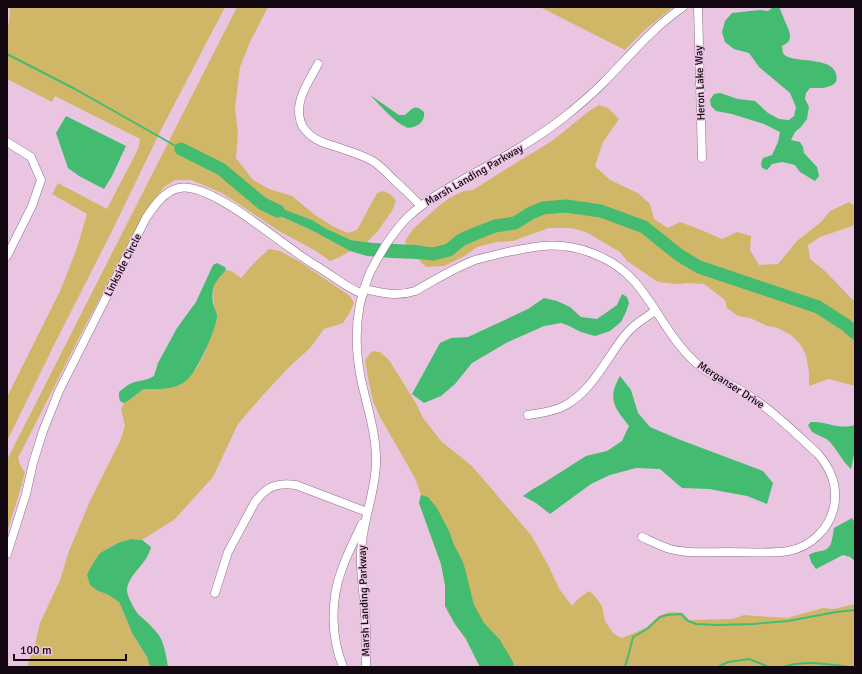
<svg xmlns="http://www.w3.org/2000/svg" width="862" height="674" font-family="Signika,sans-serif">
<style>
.green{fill:#d0b768}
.water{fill:#43bb70}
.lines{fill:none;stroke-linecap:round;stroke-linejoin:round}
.stream{stroke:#43bb70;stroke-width:2}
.river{stroke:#43bb70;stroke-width:13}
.minor-casing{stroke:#8f6f89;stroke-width:9}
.minor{stroke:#fff;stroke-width:8}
.labels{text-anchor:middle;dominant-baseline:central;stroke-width:3;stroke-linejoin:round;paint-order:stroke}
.street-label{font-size:11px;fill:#130811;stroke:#e9c5e2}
</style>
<rect width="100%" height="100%" fill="#e9c5e2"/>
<!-- green -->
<g class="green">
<polygon points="10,7 225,7 161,130 110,235 55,343 7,441 7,397 61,289 77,248 87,214 52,194 58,183 107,209 138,149 140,139 55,96 52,102 7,79 7,29 9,22"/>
<polygon points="237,7 268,7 250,42 240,67 235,109 238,133 236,158 253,180 269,189 292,196 315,215 334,227 348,233 357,230 377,193 384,191 391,195 396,201 392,211 377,232 367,242 351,240 325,228 311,220 294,214 265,209 313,231 350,251 340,257 330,261 316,251 279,231 222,193 191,180 175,180 164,187 147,210 82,332 18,458 20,465 25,473 16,504 7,532 7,460"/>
<polygon points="540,7 673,7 646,29 625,50"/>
<path d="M599,105l9,3 11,11 -16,23 -8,24 15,14 28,13 12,11 4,15 14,9 12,-6 21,8 21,9 15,-7 14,4 -1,14 9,15 19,-1 19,-23 24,-19 9,-11 19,-9 6,4v19l-35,12 -12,8 2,14 16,13 25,26 4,3v85l-26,-7 -20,7v-14l-3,-17 -6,-11 -9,-9 -13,-7 -11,-2 -17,-8 -12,-2 -11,-8 -2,-8 -21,-16 -15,-1 -12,1 -19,-2 -31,-21 -7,-9 -34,-20 -15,-4h-22l-36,13 -16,1 -20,5 -14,10 -19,9 -18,1 -8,-8 8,-2 6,-4c-8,-7 -14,-8 -25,-8l-2,-4 8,-12 27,-24 11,-8 13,-6 9,-1 33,-21 46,-28 37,-30z"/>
<polygon points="269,249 280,251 300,262 350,296 354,303 349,314 343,323 324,329 309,349 289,367 263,395 238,424 213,477 175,519 142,540 131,539 118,543 100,553 98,591 107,594 119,602 126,618 132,633 147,657 150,667 27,667 35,644 40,623 60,580 69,551 90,501 120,441 125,426 121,409 124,403 133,398 139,392 145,389 171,388 182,383 189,378 198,366 205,352 214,326 217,316 214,304 213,292 214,284 226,270 231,271 241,278 255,262"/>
<polygon points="372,351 380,352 389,360 417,405 423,418 442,442 472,466 531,535 548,565 560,590 572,606 578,599 589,591 594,595 602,606 605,621 613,633 621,638 632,634 647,627 659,616 670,612 683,613 689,620 732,619 744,615 787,618 823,608 833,609 855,604 855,667 480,667 466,639 455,624 445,606 445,585 441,564 419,503 421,495 415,478 380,417 373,401 369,383 365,360"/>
</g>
<!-- water -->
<g class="water">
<path d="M775,7h4c2,4 2,5 4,9 2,8 11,19 5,26 -2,2 -4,3 -6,4l1,7c1,2 3,3 5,4 12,5 45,1 48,17 1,4 1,7 -1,9 -6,6 -18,5 -25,5l-4,5 -1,6 4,8 -2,12 -6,8 -6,5 -4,8 9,2 3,5 1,6 13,14 2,9 -4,5 -15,-9 -5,-7 -13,-3 -10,2 -5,6 -5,-2 -1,-5 2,-5 9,-3 6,-13 2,-10 -16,-8 -32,-10 -16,-3 -5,-5 -1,-6 4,-6 6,-1 18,6 17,2 13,12 11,6 10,1 5,-4 2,-9 -6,-14 -31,-26 -10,-14 -15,-4 -9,-7 -3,-10 3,-11 7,-8 28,-3 8,1 4,-3z"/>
<path d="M370,95l29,20h6c8,-7 10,-11 19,-3 1,5 -2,11 -6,13 -4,2 -9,4 -12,2 -11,-4 -28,-24 -36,-32z"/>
<polygon points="66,116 126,146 112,176 104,189 79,176 68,168 56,133"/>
<polygon points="266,203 312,220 325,228 351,240 373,243 416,245 427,248 433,254 426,257 418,259 392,258 367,256 350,251 313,231 265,209 263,204"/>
<path d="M217,263l8,4 1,3c-11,13 -15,15 -13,33 1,4 3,8 4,12 1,11 -20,56 -29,64 -8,8 -20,10 -31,10 -4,0 -9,0 -12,0 -6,2 -8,6 -13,9 -2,2 -5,3 -8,5l-4,-2 -1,-4v-5c4,-3 8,-7 13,-9 9,-3 14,-2 22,-7l4,-13 19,-35 19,-26 17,-37z"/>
<polygon points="622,294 627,297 629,303 626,312 621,322 610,331 595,336 581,332 567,325 561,323 544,326 506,343 472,363 455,384 441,396 424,403 412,394 440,343 451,338 468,337 528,309 544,298 557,301 570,307 581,317 597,319 617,305"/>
<path d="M620,376l11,14 7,23 12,14 28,12 85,32 10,12 -6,21 -20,-8 -38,-7 -27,-1 -22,-19 -24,-1 -26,7 -19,9 -41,30 -14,-11 -13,-7 10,-7 9,-5 44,-28 21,-5 15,-10 7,-15c-15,-19 -22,-27 -9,-50z"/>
<path d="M811,422c16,-1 27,8 44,3v25l-4,19c-9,-8 -14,-20 -22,-28 -5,-4 -12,-6 -17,-9l-4,-7z"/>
<polygon points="421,495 428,497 437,508 449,531 454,545 463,562 465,569 474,605 484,623 500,640 513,662 514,667 480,667 466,639 455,624 445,606 445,585 441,564 419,503"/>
<path d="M852,518l3,5v38l-5,-4 -7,-2 -27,14 -5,-7 -2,-7c5,-3 7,-3 12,-4 12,-1 11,-14 13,-23z"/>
<path d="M131,539l11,1 9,7c-4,18 -23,27 -24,43 0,6 8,21 12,25 3,3 6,5 9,8 4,4 9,9 12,14 4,6 7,23 8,30h-18l-3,-10 -15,-24 -6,-15 -7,-16 -12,-8 -9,-3 -8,-6 -3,-10 5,-10 8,-12 18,-10z"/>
</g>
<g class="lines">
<!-- stream -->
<g class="stream">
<polyline points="7,54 75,89 181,149"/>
<polyline points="625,667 629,653 633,637 647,629 660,617 667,615 681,614 688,621 696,624 716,625 753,624 788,621 836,612 855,610"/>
<polyline points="718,667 728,662 749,659 769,667"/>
<path d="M783,667c22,-7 45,-3 68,0h4"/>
</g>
<!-- river -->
<g class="river">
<polyline points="181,149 221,169 263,204 278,211"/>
<polyline points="416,252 433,254 449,250 461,240 477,233 495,226 515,223 531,213 543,208 566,206 601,211 644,227 679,255 699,267 818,307 846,325 855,333"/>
</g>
<!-- minor casing -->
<g class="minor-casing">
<g id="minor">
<polyline points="698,7 702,158"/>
<path d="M318,64c-10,19 -27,41 -15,63 5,7 11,12 19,15 16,6 33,10 49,18 9,5 16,13 23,20 9,8 18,17 27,26"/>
<polyline points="7,142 31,157 41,180 32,206 7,256"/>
<path d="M364,289c18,4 33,8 51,2 20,-11 39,-23 60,-31 10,-3 21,-5 32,-8 12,-2 24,-5 36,-6 33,-3 70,11 92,36 22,26 35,57 60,80 17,16 40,23 59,37 23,15 43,36 64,55 13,15 20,33 16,53 -5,22 -23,40 -46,44 -18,3 -41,1 -60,1 -19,0 -40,2 -58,-3 -10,-3 -19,-8 -28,-12"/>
<path d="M528,415c12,-2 25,-3 36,-9 29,-15 42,-48 62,-72 8,-10 19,-16 29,-23"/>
<path d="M7,554l19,-60 7,-31 10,-32 16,-40 87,-173c8,-12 18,-27 33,-30 29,-6 90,46 114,62 10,8 22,15 33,22 12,8 23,17 37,22"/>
<path d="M215,593l13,-41 27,-50c12,-16 22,-20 41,-17l71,27"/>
<path d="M343,667c-12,-30 -13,-67 -1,-98 5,-15 13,-30 20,-45"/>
<path d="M366,667c0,-18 1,-35 -1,-53 -1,-21 -5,-41 -4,-61 1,-31 14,-59 15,-89 1,-29 -9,-57 -15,-85 -7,-35 -6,-71 8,-104 4,-10 11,-20 16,-29 7,-10 14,-21 23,-29 19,-18 42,-30 65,-43 31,-17 62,-34 90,-56 14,-11 27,-22 40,-35 26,-26 49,-55 80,-76"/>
</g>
</g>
<!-- minor -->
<use href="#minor" class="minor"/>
</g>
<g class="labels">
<!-- street labels -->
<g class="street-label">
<text transform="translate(700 83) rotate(-92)">Heron Lake Way</text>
<text transform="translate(474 175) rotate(-30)">Marsh Landing Parkway</text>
<text transform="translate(123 265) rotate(-63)">Linkside Circle</text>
<text transform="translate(731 385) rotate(33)">Merganser Drive</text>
<text transform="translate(364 601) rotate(-92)">Marsh Landing Parkway</text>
</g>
</g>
<!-- border -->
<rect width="862" height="674" fill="none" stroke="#130811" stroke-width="16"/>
<!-- scale -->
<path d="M14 654v6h112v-6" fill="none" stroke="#130811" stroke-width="2"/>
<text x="20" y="654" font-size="12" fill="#130811" stroke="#e9c5e2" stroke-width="3" paint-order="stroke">100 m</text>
</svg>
